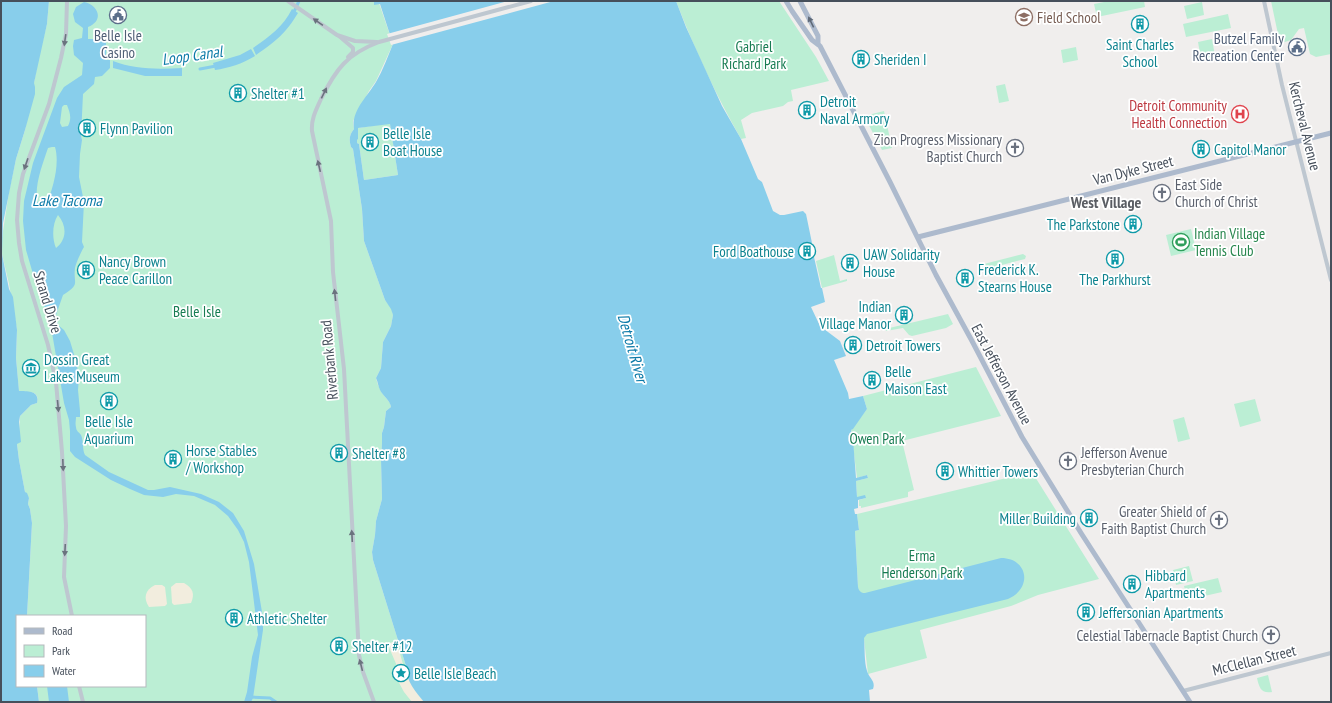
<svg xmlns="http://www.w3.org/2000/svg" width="1332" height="703" font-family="'PT Sans Narrow',sans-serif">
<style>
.green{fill:#bbeed4}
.sand{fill:#f2edde}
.water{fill:#88ceeb;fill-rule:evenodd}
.pier{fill:#f0eeed}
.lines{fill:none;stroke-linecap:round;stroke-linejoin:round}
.canal{stroke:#88ceeb;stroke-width:3}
.minor{stroke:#bec7d0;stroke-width:4}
.major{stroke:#adbacd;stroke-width:5}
.oneway{fill:#6a737e}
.oneway2{fill:#606a78}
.labels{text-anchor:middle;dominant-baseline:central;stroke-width:3.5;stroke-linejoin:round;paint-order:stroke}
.education-label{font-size:15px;fill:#785e54;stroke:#fff;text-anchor:start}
.service-label{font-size:15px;fill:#4e5e75;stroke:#fff}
.culture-label{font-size:15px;fill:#0d838f;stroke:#fff;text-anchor:start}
.park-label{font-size:15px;fill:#177c52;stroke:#fff}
.health-label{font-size:15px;fill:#be3a42;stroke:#fff;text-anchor:end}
.street-label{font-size:15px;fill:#464f5b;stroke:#fff}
.worship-label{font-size:15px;fill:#5b616d;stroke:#fff;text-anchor:end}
.leisure-label{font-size:15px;fill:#27864d;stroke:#fff;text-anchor:start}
.water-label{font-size:16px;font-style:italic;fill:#0c7aa8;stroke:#fff}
.neighbourhood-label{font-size:16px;font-weight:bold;fill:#5a5d63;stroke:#fff}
</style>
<rect width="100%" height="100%" fill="#f0eeed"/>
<!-- green -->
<g class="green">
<path d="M49,1h325v2h5l14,41 -17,37 -7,10 -16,30 1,8c-5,6 -5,11 -3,18l2,2 9,60 2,32 21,59 7,9 1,6 -2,11 -8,16 -2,26 -5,10 2,7 4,8 8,10 1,4 -5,4 -2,16 -2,6v10l-1,17 1,39 -6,22 -1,14 -3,17 1,8 33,106c-1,14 10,26 18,36h-385l-2,-16h108v-70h-118l5,-93 -2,-14 -2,-5 1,-6 -4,-6 -6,-32 -2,-16 2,-12 1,-16 11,-11 6,-2c3,-14 -9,-10 -18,-11l-3,-34 1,-28 -8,-46 -7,-30 -1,-10 8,-52 7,-33 9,-29 14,-74 8,-32z"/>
<path d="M676,1h103l37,56 13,24 -38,9 2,11 -5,1 -5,4 -31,7 -11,7 5,18 -5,1c-25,-44 -47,-91 -65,-138z"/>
<polygon points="1109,1 1144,1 1145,7 1097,17 1094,4"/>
<polygon points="1271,1 1331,1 1331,54 1316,57 1310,54 1304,28 1299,29 1291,40 1285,42 1279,39"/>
<polygon points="1202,2 1204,15 1187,19 1184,6"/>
<polygon points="1228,14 1231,28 1186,37 1183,24"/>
<polygon points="1212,39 1215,56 1201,59 1198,42"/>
<polygon points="1076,47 1078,60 1063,63 1061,50"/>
<polygon points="1005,84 1009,101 999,103 996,86"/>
<polygon points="884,111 892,148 882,150 864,116"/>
<polygon points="390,123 398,175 364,180 359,144 357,143 357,140 358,138 358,128"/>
<polygon points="1191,229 1196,250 1171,256 1166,235"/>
<polygon points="1023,254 1026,256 1025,259 983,270 979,268 980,265"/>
<polygon points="834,255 840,281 847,279 847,281 822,288 816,261"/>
<polygon points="948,314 953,324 946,328 912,336 909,335 903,328 886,331 885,329"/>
<polygon points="976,367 1001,416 902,441 914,490 908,492 908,497 861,508 861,506 859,506 859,500 866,498 857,497 856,481 868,478 867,475 857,478 851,430 867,409 863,396"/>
<polygon points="1255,399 1261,421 1240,427 1234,404"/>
<polygon points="1184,417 1190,439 1178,442 1173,420"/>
<polygon points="1032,472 1099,579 1038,595 1011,606 920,630 927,658 868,674 858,587 855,531 859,530 857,514"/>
<polygon points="1189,566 1193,581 1176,585 1173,570"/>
<polygon points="1218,578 1222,592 1187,600 1184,586"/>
<path d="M1268,675l4,17c-11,2 -13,-5 -15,-14z"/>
</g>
<!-- sand -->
<g class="sand">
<path d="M176,583h8c9,5 11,11 7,20l-17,2 -2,-2 -1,-16z"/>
<path d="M155,585h7l3,2 2,17 -2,2 -16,1c-6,-9 -4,-17 6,-22z"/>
<polygon points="392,642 397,643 406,675 417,693 424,702 412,702 404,692 397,679 397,666 388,645"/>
</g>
<!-- water -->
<g class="water">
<path d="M1,1h48l-2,23 -13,59 1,4v7l-10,36 -9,29 -13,64 -1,31 7,35 4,8 4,33 -1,28 3,33c9,0 21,0 18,12l-6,2 -11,11 -1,6 2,20 -4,2 2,16 6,32 2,1 2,5 -1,6 2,5 2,14 -5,93h-10v70h20l2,16h-38z"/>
<path d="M374,1h302l10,26 36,79 19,33 17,40 4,3 11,29 7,4h4l19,-4 3,3 6,29 -12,3 2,13 12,-2 7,31h1l3,14 -14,5 9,19 20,15 6,15 -12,4 14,33 1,6 14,-3 4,13 -14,20 -2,1 2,9 3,39 11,-3 1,3 -12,3 1,16 8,-2 1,3 -8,2v8l-4,1 1,5h2l2,16 -4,1 3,56c1,4 3,6 7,6l136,-35c27,0 32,30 7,41l-141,35 -3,4c1,11 0,23 3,33 2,7 9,10 6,18l-4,1 1,12h-446c-8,-10 -19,-22 -18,-36l-33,-106 -1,-8 3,-17 1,-14 6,-22 -1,-39 1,-17v-10l2,-6 2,-16 5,-4c-1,-7 -8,-11 -11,-17 -2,-4 -2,-8 -4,-12l5,-10 2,-26 8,-16 2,-11 -2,-6 -6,-9 -21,-59 -2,-32 -9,-60 -2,-2c-2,-7 -2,-12 3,-18 -3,-18 13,-32 22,-47 7,-12 12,-26 17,-38l-13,-40 -6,1zM390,124l8,51 -34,5 -5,-36 -2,-1v-3l1,-1v-11z"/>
<path d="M84,2c15,3 20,19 4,25v12h18v21h4v8l-8,8 -7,1 -1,7 -11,10 -2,42 1,4 -2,14 -1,23 5,25 -2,40 2,5c-3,5 -8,16 -9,21 -2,16 6,16 -12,27l-7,20 2,10 6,5 6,11 6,20 3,16 -1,13 2,21v6h-4c0,4 -1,6 0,10 0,4 3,5 5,8 3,7 1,14 4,20l24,17 39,18h6l16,-3 31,7 18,8 14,11 11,18 10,33 9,54v12l-10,68 -2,4h-7l3,-10 5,-35 6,-22 -9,-73 -5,-20 -6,-12 -10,-14 -13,-11 -21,-9 -18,-2 -13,3 -19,-2 -14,-6 -19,-9 -36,-23 -5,-6v-20l-1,-11 -5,-17 -15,-88 -3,-5 -8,-19 -12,-41 -3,-29 1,-20 9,-38 24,-65 7,-11 18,-12 1,-12 -9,-8 -1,-9 1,-6 8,-2 1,-10 -8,-6 -2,-8 3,-7zM64,105h3c3,8 5,13 1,21l-6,1 -2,-4 2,-16zM52,147h3c5,17 -2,42 -9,58h-5l-3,-1c-5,-16 5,-41 10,-56zM58,215c9,11 9,24 -2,33 -4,-9 -4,-24 2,-33z"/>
<path d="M292,9l6,4c-12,20 -23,29 -42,42l-3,-7c16,-11 30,-21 39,-39z"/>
<path d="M251,49l4,7c-13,8 -26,12 -40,14l-2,-7 27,-8z"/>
<path d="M113,61c22,9 47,8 69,7v8h-37l-32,-8z"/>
<polygon points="47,686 67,686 69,702 49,702"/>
</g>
<!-- pier -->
<polygon class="pier" points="508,1 554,1 391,45 387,34"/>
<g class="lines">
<!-- canal -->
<g class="canal">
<polyline points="293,14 299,1"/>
<polyline points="200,69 216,66"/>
<polyline points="249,697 270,698 276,702"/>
</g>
<!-- minor -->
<g class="minor">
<polyline points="67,1 66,34 61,58 49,104 23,174 19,193 17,220 19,243 22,261 48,345 56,382 62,452 66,526 64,577 72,616"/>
<polyline points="288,1 337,35 355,41 377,42"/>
<polyline points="1264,1 1282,85 1331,280"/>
<polyline points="339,36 353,48 353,52 348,57"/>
<polyline points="79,686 83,702"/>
<polyline points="1183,691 1331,653"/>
<path d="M374,702l-11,-30 -4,-17 -15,-286 -11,-97 -2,-51 -19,-90c-1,-12 4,-21 9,-32 15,-30 26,-45 58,-57l152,-41"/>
</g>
<!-- major -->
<g class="major">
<polyline points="786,1 792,11 812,40 820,46 890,182 936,275 972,341 1022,437 1081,533 1190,702"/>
<polyline points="800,1 818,36 818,44"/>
<polyline points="918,237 1331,133"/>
</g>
</g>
<!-- one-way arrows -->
<defs><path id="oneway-solid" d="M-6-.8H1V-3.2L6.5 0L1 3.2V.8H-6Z"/></defs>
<g class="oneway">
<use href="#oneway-solid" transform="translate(318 22) rotate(-145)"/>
<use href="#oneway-solid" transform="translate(65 40) rotate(98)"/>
<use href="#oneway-solid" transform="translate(324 93) rotate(-64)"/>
<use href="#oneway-solid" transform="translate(26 164) rotate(109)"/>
<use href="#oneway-solid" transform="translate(319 166) rotate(-103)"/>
<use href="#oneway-solid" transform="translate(335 295) rotate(-96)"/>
<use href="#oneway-solid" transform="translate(58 406) rotate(85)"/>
<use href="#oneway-solid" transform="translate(63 465) rotate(88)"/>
<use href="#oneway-solid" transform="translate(352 536) rotate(-93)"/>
<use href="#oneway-solid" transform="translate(65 550) rotate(93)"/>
<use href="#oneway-solid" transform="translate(361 665) rotate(-104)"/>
</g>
<use class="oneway2" href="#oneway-solid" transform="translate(811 22) rotate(-116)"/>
<!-- icons -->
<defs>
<g id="civic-ring" transform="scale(0.9)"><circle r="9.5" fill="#fff" stroke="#5c6f8a" stroke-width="1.5"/><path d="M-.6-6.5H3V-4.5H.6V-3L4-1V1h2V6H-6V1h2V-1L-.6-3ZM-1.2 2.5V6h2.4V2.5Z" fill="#5c6f8a"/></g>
<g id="school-ring" transform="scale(0.9)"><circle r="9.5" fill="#fff" stroke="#8d6e63" stroke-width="1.5"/><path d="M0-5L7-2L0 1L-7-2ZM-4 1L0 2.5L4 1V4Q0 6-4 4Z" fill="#8d6e63"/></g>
<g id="building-ring" transform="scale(0.9)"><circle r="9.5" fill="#fff" stroke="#0f9aa8" stroke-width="1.5"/><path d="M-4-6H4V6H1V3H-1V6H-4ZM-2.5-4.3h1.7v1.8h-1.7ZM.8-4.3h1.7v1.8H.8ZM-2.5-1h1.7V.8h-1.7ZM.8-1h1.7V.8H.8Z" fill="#0f9aa8"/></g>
<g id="hospital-ring" transform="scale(0.9)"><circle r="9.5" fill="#fff" stroke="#e0444e" stroke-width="1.5"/><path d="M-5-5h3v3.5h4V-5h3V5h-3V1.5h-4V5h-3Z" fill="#e0444e"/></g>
<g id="church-ring" transform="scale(0.9)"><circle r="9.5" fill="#fff" stroke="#6b7280" stroke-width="1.5"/><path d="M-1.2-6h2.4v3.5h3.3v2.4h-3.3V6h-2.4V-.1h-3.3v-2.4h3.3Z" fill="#6b7280"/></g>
<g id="stadium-ring" transform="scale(0.9)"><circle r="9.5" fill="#fff" stroke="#2e9e5b" stroke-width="1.5"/><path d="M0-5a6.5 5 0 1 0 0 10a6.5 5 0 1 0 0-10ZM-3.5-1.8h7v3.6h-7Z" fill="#2e9e5b"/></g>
<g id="museum-ring" transform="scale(0.9)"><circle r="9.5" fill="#fff" stroke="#0f9aa8" stroke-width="1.5"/><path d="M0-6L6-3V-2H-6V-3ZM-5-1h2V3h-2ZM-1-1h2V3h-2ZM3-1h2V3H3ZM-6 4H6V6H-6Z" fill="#0f9aa8"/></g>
<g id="sight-ring" transform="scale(0.9)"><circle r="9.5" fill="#fff" stroke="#0f9aa8" stroke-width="1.5"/><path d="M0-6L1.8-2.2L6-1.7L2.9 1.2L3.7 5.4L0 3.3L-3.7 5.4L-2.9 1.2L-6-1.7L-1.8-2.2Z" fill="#0f9aa8"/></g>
</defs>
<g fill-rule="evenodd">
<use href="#civic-ring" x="118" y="15"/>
<use href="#school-ring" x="1024" y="17"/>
<use href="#building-ring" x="1140" y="24"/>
<use href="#civic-ring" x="1297" y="47"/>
<use href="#building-ring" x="861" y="59"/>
<use href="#building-ring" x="238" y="93"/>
<use href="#building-ring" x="807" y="110"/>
<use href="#hospital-ring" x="1240" y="114"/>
<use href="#building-ring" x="87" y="128"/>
<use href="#building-ring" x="370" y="142"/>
<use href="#church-ring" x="1015" y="148"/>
<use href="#building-ring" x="1201" y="149"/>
<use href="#church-ring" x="1162" y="193"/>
<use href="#building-ring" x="1133" y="224"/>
<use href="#stadium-ring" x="1181" y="242"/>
<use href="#building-ring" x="807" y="251"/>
<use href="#building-ring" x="1115" y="259"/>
<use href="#building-ring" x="850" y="263"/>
<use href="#building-ring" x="86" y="270"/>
<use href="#building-ring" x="965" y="278"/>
<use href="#building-ring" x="904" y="315"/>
<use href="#building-ring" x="853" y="345"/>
<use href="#museum-ring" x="31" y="368"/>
<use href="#building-ring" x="872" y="380"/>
<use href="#building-ring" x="109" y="401"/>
<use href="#building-ring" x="339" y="453"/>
<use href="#building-ring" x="173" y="459"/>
<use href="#church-ring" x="1068" y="461"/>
<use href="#building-ring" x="945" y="471"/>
<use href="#building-ring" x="1089" y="518"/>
<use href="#church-ring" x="1219" y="520"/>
<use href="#building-ring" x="1132" y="584"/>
<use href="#building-ring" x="1086" y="612"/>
<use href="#building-ring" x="234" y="618"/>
<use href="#church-ring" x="1271" y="635"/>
<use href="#building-ring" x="339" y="646"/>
<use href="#sight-ring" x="401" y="673"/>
</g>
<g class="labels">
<!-- education labels -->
<g class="education-label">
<text x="1037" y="17">Field School</text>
</g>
<!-- service labels -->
<g class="service-label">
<text x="118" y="35">Belle Isle<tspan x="118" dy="17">Casino</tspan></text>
<text x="1284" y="38" text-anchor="end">Butzel Family<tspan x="1284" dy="17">Recreation Center</tspan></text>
</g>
<!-- culture labels -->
<g class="culture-label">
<text x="1140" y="44" text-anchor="middle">Saint Charles<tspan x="1140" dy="17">School</tspan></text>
<text x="874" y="59">Sheriden I</text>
<text x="251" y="93">Shelter #1</text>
<text x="820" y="101">Detroit<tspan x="820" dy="17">Naval Armory</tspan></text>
<text x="100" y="128">Flynn Pavilion</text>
<text x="383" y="133">Belle Isle<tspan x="383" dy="17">Boat House</tspan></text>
<text x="1214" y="149">Capitol Manor</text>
<text x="1120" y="224" text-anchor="end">The Parkstone</text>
<text x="794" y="251" text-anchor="end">Ford Boathouse</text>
<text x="863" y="254">UAW Solidarity<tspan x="863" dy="17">House</tspan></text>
<text x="99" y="261">Nancy Brown<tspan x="99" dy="17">Peace Carillon</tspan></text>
<text x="978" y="269">Frederick K.<tspan x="978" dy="17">Stearns House</tspan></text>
<text x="1115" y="279" text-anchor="middle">The Parkhurst</text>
<text x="891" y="306" text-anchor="end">Indian<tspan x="891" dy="17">Village Manor</tspan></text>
<text x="866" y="345">Detroit Towers</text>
<text x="44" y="359">Dossin Great<tspan x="44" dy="17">Lakes Museum</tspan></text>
<text x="885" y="371">Belle<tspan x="885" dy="17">Maison East</tspan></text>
<text x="109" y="421" text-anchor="middle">Belle Isle<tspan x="109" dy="17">Aquarium</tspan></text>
<text x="186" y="450">Horse Stables<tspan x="186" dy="17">/ Workshop</tspan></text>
<text x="352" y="453">Shelter #8</text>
<text x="958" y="471">Whittier Towers</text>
<text x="1076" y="518" text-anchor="end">Miller Building</text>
<text x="1145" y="575">Hibbard<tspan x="1145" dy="17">Apartments</tspan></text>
<text x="1099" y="612">Jeffersonian Apartments</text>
<text x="247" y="618">Athletic Shelter</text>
<text x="352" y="646">Shelter #12</text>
<text x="414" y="673">Belle Isle Beach</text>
</g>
<!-- park labels -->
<g class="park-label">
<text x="754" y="46">Gabriel<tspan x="754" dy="17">Richard Park</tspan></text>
<text x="197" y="311">Belle Isle</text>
<text x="877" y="438">Owen Park</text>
<text x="922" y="555">Erma<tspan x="922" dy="17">Henderson Park</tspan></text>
</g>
<!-- health labels -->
<g class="health-label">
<text x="1227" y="105">Detroit Community<tspan x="1227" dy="17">Health Connection</tspan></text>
</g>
<!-- street labels -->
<g class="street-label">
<text transform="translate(1305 126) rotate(76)">Kercheval Avenue</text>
<text transform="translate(1133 170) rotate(-14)">Van Dyke Street</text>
<text transform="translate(48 302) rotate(73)">Strand Drive</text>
<text transform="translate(329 360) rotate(-95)">Riverbank Road</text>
<text transform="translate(1002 374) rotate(62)">East Jefferson Avenue</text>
<text transform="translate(1254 660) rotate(-14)">McClellan Street</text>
</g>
<!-- worship labels -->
<g class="worship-label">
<text x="1002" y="139">Zion Progress Missionary<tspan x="1002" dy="17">Baptist Church</tspan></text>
<text x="1175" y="184" text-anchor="start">East Side<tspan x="1175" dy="17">Church of Christ</tspan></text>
<text x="1081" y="452" text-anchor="start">Jefferson Avenue<tspan x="1081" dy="17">Presbyterian Church</tspan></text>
<text x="1206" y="511">Greater Shield of<tspan x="1206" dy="17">Faith Baptist Church</tspan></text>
<text x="1258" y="635">Celestial Tabernacle Baptist Church</text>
</g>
<!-- leisure labels -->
<g class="leisure-label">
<text x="1194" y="233">Indian Village<tspan x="1194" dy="17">Tennis Club</tspan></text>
</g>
<!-- water labels -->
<g class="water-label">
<text transform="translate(192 55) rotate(-8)">Loop Canal</text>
<text x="67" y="200">Lake Tacoma</text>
<text transform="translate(633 348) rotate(74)">Detroit River</text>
</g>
<!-- neighbourhood labels -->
<g class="neighbourhood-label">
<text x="1106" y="202">West Village</text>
</g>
</g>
<!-- border -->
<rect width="1332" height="703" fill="none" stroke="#464f5b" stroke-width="4"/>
<!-- legend -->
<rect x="16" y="615" width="130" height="72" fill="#ffffff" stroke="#b5b9bd"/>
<rect x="24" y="628" width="20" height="6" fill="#adbacd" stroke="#b5b9bd"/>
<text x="52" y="635" font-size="12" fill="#464f5b">Road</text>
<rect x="24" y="645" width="20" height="12" fill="#bbeed4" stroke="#b5b9bd"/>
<text x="52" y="655" font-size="12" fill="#464f5b">Park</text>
<rect x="24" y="665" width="20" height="12" fill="#88ceeb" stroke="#b5b9bd"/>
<text x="52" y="675" font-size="12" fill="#464f5b">Water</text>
</svg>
